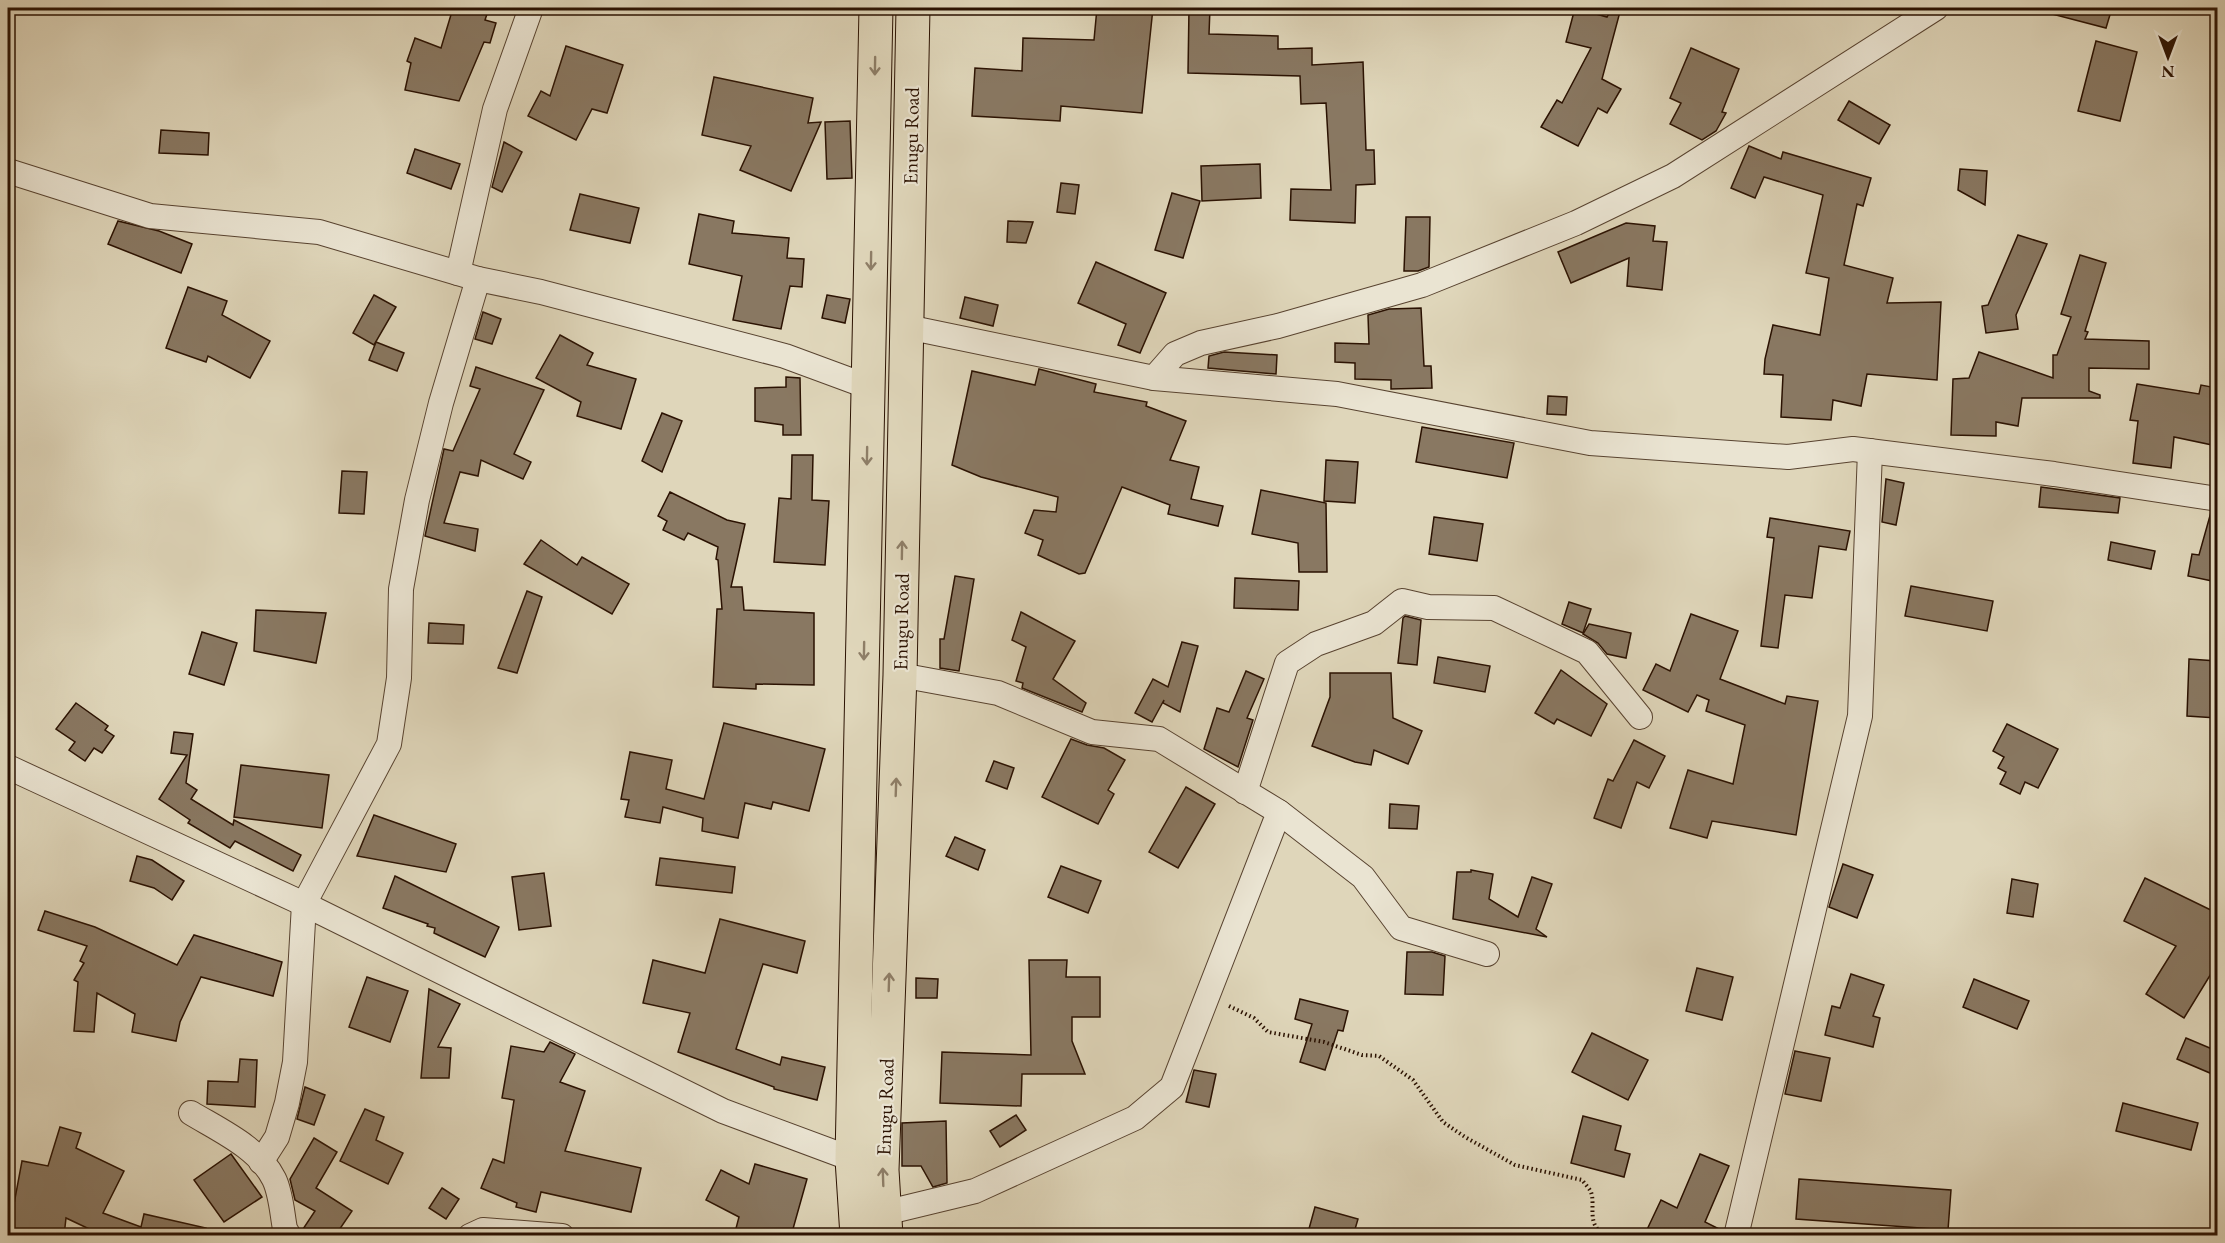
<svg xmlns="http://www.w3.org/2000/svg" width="2225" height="1243" font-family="'EB Garamond',serif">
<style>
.building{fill:#897862;stroke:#2b1202;stroke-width:1.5}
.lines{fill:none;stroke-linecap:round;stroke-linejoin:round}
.street-casing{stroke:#584330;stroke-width:26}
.primary-casing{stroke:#2b1202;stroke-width:35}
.path{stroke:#2b1202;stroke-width:4;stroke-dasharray:1.5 3;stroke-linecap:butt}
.street{stroke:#eae4d2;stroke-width:24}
.primary{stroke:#dfd6ba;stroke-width:33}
.oneway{stroke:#8e7e67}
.labels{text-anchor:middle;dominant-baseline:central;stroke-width:4.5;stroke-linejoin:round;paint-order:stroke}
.street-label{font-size:20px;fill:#2b1202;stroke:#eae4d2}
</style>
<rect width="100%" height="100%" fill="#dfd6ba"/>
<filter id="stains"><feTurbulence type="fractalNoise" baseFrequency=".00333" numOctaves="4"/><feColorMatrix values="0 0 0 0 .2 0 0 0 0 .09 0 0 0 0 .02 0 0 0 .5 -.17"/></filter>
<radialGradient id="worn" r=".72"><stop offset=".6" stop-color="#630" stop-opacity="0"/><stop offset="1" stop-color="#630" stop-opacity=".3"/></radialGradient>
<!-- building -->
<g class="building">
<polygon points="453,8 489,8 485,20 496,23 490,43 484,42 459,101 405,90 411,63 407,61 415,38 441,48"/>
<polygon points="1097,8 1153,8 1142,113 1061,106 1060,121 972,116 975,68 1022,71 1023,38 1094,40"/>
<polygon points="1189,8 1210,8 1209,34 1278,36 1278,49 1312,48 1312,65 1363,62 1366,150 1374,150 1375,184 1356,185 1355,223 1290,220 1291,189 1331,190 1326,103 1301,104 1300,76 1188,73"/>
<polygon points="1575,8 1607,17 1612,8 1621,8 1602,79 1621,89 1607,113 1598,108 1578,146 1541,127 1557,100 1562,103 1591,48 1566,42"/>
<polygon points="2053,8 2112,8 2106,28 2052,14"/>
<polygon points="2096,41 2137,52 2120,121 2078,111"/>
<polygon points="566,46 623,65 607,113 592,109 576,140 528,116 541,91 550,96"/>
<polygon points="1691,48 1739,69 1722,112 1726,113 1716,131 1702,140 1670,124 1681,103 1670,98"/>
<polygon points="714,77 813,98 808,123 821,122 791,191 740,170 751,146 702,135"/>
<polygon points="1849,101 1890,125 1879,144 1838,120"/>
<polygon points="850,121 852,178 827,179 825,122"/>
<polygon points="161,130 209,133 208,155 159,153"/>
<polygon points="504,142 522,152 502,192 492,187"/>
<polygon points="1749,146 1781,159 1783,152 1871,178 1863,206 1857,204 1844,265 1893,278 1887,303 1941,302 1937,380 1867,374 1861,406 1833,400 1831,420 1781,417 1783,375 1764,374 1765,359 1773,325 1820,335 1829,278 1806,273 1823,195 1764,177 1755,198 1731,188"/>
<polygon points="415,149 460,164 451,189 407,173"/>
<polygon points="1260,164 1261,198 1202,201 1201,166"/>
<polygon points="1960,169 1987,171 1985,205 1958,190"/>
<polygon points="1061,183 1079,185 1075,214 1057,212"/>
<polygon points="1172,193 1200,201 1183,258 1155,250"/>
<polygon points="580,194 639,208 630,243 570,230"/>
<polygon points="699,214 734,221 732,233 789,238 787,258 804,259 802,287 790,286 781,329 733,320 742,276 689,264"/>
<polygon points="1406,217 1430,217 1429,267 1418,271 1404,271"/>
<polygon points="118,221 159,231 192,244 181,273 108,244"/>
<polygon points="1008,221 1033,222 1026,243 1007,242"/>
<polygon points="1626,223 1655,226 1653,241 1667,242 1662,290 1627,286 1629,258 1571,283 1558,252"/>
<polygon points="2018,235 2047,244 2016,315 2018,329 1986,333 1982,306 1988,305"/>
<polygon points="2080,255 2106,263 2085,331 2088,332 2085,339 2149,341 2149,369 2089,368 2089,391 2100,395 2100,398 2022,398 2018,426 1996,422 1996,436 1951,435 1953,379 1969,378 1979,352 2053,378 2053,355 2057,355 2071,317 2061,314"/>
<polygon points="1096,262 1166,293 1140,353 1118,345 1126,324 1078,303"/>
<polygon points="188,287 227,301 222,315 270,341 250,378 208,356 206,362 166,348"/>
<polygon points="374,295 396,307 374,345 353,333"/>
<polygon points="827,295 850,299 845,323 822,318"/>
<polygon points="965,297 998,305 993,326 960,318"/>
<polygon points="1421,308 1424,366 1431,366 1432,388 1391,389 1391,380 1355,379 1355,363 1335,362 1335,343 1369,344 1368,315 1389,309"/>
<polygon points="483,312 501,319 492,344 475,339"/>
<polygon points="560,335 593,353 587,365 636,379 621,429 577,416 581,402 536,378"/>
<polygon points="376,342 404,353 397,371 369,360"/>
<polygon points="1224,352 1277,355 1276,374 1208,368 1209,356"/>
<polygon points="476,367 544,390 514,454 531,462 523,479 481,460 478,476 460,472 444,523 478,529 475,551 425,536 444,449 453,451 480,389 470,386"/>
<polygon points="1039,369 1096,384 1094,392 1147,402 1146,406 1186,421 1170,460 1199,467 1191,499 1223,506 1218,526 1168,514 1170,505 1122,487 1085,573 1079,574 1038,555 1043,540 1025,533 1034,510 1056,512 1058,497 981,477 952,465 972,371 1035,385"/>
<polygon points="786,377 800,378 801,435 783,435 783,425 755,421 755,388 786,387"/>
<polygon points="2137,384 2199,394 2201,385 2217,388 2217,446 2174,437 2171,468 2133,463 2138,421 2130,420"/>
<polygon points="1548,396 1567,397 1566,415 1547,414"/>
<polygon points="662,413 682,421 662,472 642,461"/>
<polygon points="1422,427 1514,443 1507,478 1416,462"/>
<polygon points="792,455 813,455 812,500 829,501 825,565 774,562 779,498 791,499"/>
<polygon points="1326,460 1358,462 1355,503 1324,501"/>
<polygon points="342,471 367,472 364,514 339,513"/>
<polygon points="1886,479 1904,483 1896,525 1882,522"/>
<polygon points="2041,487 2120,498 2118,513 2039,507"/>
<polygon points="1261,490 1326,503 1327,572 1299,572 1298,543 1252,534"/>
<polygon points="670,492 727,520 745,524 731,587 742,587 744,610 814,613 814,685 756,684 756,689 713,687 717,609 722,609 718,560 716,559 718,547 688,533 684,540 663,530 667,521 658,516"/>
<polygon points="2211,512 2217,513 2217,582 2188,576 2192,554 2199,555"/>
<polygon points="1434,517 1483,524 1477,561 1429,554"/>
<polygon points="1770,518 1850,531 1846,550 1819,546 1812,598 1785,595 1778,648 1761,646 1774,538 1767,537"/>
<polygon points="541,540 577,565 582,557 629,584 612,614 524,564"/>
<polygon points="2111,542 2155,551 2151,569 2108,560"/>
<polygon points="955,576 974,579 959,671 940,668 940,639 944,639"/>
<polygon points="1235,578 1299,581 1298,610 1234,608"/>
<polygon points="1911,586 1993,601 1987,631 1905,616"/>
<polygon points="527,591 542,597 517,673 498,668"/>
<polygon points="1569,602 1591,609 1583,633 1562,624"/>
<polygon points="256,610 326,613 316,663 254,651"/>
<polygon points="1021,612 1075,641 1053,679 1086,703 1082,712 1022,688 1023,683 1016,681 1026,647 1012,640"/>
<polygon points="1691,614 1738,631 1720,679 1785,704 1787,696 1818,701 1796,835 1712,821 1707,838 1670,828 1688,770 1733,784 1745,725 1706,711 1709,700 1697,695 1688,712 1643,690 1656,664 1670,671"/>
<polygon points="1405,616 1421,620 1417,665 1398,663 1403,618"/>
<polygon points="429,623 464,625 463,644 428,643"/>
<polygon points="1589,624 1631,633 1626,658 1607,654 1598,643 1583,634"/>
<polygon points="202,632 237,643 224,685 189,674"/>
<polygon points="1182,642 1198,646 1180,712 1163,703 1164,700 1152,722 1135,713 1153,679 1168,687"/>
<polygon points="1438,657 1490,666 1485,692 1434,683"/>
<polygon points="2189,659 2217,661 2217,718 2187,716"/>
<polygon points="1561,670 1607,704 1591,736 1557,719 1554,724 1535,713"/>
<polygon points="1246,671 1264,679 1247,718 1253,720 1238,767 1204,749 1217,708 1229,712"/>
<polygon points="1330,673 1391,673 1393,718 1422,731 1408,764 1374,750 1371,765 1355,762 1312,746 1330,697"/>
<polygon points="76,703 108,726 105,730 114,736 102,753 94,748 85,761 69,750 75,742 56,729"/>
<polygon points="724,723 825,749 809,811 773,802 771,809 745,803 738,838 702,831 703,818 663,807 660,823 625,817 629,800 621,799 630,752 672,760 666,789 704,799"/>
<polygon points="2007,724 2058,749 2038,788 2025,782 2020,794 2000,784 2006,772 1998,768 2004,757 1993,751"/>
<polygon points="174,732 193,734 186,783 197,790 191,799 233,825 234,820 301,855 293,871 235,841 230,848 188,823 190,820 159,799 187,755 171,753"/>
<polygon points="1071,739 1087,745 1104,748 1125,760 1108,790 1114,794 1098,824 1042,797"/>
<polygon points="1634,740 1665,756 1649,788 1637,782 1621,828 1594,818 1608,779 1613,781"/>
<polygon points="994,761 1014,768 1007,789 986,781"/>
<polygon points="241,765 329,775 322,828 234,817"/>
<polygon points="1186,787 1215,804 1178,868 1149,852"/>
<polygon points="1390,804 1419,806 1417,829 1389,828"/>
<polygon points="374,815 456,844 446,872 357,856"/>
<polygon points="955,837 985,850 978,870 946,856"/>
<polygon points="137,856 152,860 184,881 172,900 154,888 130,881"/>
<polygon points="660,858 735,867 732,893 656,885"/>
<polygon points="1843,864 1873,875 1857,918 1829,907"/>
<polygon points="1061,866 1101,881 1088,913 1048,897"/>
<polygon points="1471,870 1493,874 1489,899 1518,917 1532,877 1552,884 1536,929 1547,937 1453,919 1457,872 1471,872"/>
<polygon points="544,873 551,926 519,930 512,877"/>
<polygon points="395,876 499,927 485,957 434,933 435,928 427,926 428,924 383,908"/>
<polygon points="2145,878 2217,913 2217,964 2184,1018 2146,994 2176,946 2124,921"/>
<polygon points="2012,879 2038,884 2033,917 2007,913"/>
<polygon points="45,911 95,927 177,965 194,935 282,962 273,996 201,977 180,1022 176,1041 132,1032 135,1014 97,993 94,1032 74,1031 78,982 74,980 84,963 80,961 87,946 38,930"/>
<polygon points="720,919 805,941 797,973 763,964 736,1049 780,1065 782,1057 825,1067 817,1100 774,1089 774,1087 678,1052 690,1013 643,1003 653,960 705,973"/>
<polygon points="1407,952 1432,952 1445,956 1443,995 1405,994"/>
<polygon points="1029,960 1067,960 1066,977 1100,977 1100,1017 1072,1017 1072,1041 1085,1074 1022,1074 1021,1106 940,1103 942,1052 1031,1055"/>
<polygon points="1697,968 1733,977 1722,1020 1686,1011"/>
<polygon points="1851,974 1884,985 1873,1016 1880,1018 1873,1047 1825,1035 1832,1006 1840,1008"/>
<polygon points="367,977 408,991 390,1042 349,1027"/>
<polygon points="916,978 938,979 937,998 916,998"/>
<polygon points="1974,979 2029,1001 2017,1029 1963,1007"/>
<polygon points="429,989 460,1004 438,1047 451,1048 449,1078 421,1078"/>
<polygon points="1300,999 1348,1011 1343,1031 1338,1030 1325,1070 1300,1062 1312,1024 1295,1019"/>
<polygon points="1592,1033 1648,1060 1628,1100 1572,1072"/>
<polygon points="2186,1038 2217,1051 2217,1076 2177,1059"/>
<polygon points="550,1042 575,1054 560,1082 585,1091 565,1151 641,1168 631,1212 541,1192 536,1212 516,1207 517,1203 481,1188 493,1159 504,1163 514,1100 502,1098 511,1046 544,1052"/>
<polygon points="1795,1051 1830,1058 1821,1101 1785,1094"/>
<polygon points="240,1059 257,1060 255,1107 207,1104 208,1081 238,1082"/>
<polygon points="1194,1070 1216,1074 1209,1107 1186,1102"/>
<polygon points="305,1087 325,1095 314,1125 297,1119"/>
<polygon points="2123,1103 2198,1123 2191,1150 2116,1131"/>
<polygon points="365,1109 384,1117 376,1140 403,1153 388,1184 340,1161"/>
<polygon points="1016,1115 1026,1130 1000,1147 990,1131"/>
<polygon points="1583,1116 1621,1126 1615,1150 1630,1154 1624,1177 1571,1163"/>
<polygon points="946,1121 947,1183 933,1187 921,1166 902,1166 902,1123"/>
<polygon points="60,1127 81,1133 76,1148 124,1171 103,1213 141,1227 144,1214 206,1228 205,1236 104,1236 66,1218 64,1236 8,1236 8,1201 14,1204 22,1161 48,1166"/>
<polygon points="314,1138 337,1152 316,1188 352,1211 335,1236 313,1236 303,1229 315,1211 295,1200 290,1179"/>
<polygon points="231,1154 262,1197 224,1222 194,1180"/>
<polygon points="1700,1154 1729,1166 1705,1222 1723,1231 1722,1236 1644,1236 1661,1200 1677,1208"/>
<polygon points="755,1164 807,1179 791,1236 734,1236 739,1217 706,1200 721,1170 749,1184"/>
<polygon points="1799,1179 1951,1190 1948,1230 1796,1219"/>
<polygon points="442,1188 459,1199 446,1219 429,1208"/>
<polygon points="1315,1207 1358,1219 1353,1236 1307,1236"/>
</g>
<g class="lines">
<!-- street casing -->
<g class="street-casing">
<g id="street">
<polyline points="8,171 150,216 319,232 478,279 541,292 785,356 869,387"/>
<polyline points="458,273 495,109 531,8"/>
<polyline points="907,327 1154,378 1337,394 1590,443 1788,457 1853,449 2054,474 2218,499"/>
<polyline points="1154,378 1175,354 1201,343 1278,326 1422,285 1576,223 1673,176 1936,8"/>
<polyline points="8,767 304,904 723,1111 852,1159"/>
<polyline points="1245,792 1287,663 1316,644 1374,623 1402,601 1428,607 1494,608 1587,652 1640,717"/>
<polyline points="1279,812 1363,877 1401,928 1487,954"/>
<path d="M191,1113c28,17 68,35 83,66 7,14 8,34 11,50l4,7"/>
<polyline points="261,1162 277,1137 287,1103 295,1062 304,904 389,744 399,678 401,589 417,500 441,403 478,279"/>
<polyline points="884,1213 975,1191 1135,1118 1172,1087 1279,812 1159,739 1092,732 998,693 900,675"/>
<polyline points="470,1236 483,1230 562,1236"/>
<polyline points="1736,1236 1860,716 1870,451"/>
</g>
</g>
<!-- primary casing -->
<g class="primary-casing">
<g id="primary">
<polyline points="857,1236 852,1159 876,8"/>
<polyline points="886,1236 882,1170 900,675 913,8"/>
</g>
</g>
<!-- path -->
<path class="path" d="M1229,1006l25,12 14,14 56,10 38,13 17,1 34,24 30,42 22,15 50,28 67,15c3,4 7,8 9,12 5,14 -6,34 16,44"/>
<!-- street -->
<use href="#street" class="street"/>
<!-- primary -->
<use href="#primary" class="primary"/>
</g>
<!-- one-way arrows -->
<defs><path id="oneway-shaft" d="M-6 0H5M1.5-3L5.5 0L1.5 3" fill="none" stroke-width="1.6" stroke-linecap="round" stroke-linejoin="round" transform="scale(1.5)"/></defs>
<g class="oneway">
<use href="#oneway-shaft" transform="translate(875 66) rotate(91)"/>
<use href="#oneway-shaft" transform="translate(871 261) rotate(91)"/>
<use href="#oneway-shaft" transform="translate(867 456) rotate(91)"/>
<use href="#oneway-shaft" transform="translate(902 550) rotate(-89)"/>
<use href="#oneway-shaft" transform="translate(864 651) rotate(91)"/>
<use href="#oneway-shaft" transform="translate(896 787) rotate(-88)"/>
<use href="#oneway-shaft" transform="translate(889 982) rotate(-88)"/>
<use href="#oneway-shaft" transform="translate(883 1177) rotate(-92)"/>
</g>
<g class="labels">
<!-- street labels -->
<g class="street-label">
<text transform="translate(911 136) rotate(-89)">Enugu Road</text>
<text transform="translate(901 622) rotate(-89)">Enugu Road</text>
<text transform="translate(885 1107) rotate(-88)">Enugu Road</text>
</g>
</g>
<!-- margin -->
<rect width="2225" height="1243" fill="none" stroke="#dfd6ba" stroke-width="30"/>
<rect x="9" y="9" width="2207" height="1225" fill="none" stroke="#2b1202" stroke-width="3"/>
<rect x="15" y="15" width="2195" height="1213" fill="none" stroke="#2b1202" stroke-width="1.5"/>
<!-- north arrow -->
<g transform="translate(2168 57) rotate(180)" stroke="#eae4d2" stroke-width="4.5" paint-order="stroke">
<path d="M0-4.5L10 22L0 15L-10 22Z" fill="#2b1202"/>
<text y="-9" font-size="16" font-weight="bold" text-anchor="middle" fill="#2b1202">N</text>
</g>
<rect width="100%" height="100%" filter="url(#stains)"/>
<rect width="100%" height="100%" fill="url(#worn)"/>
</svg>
